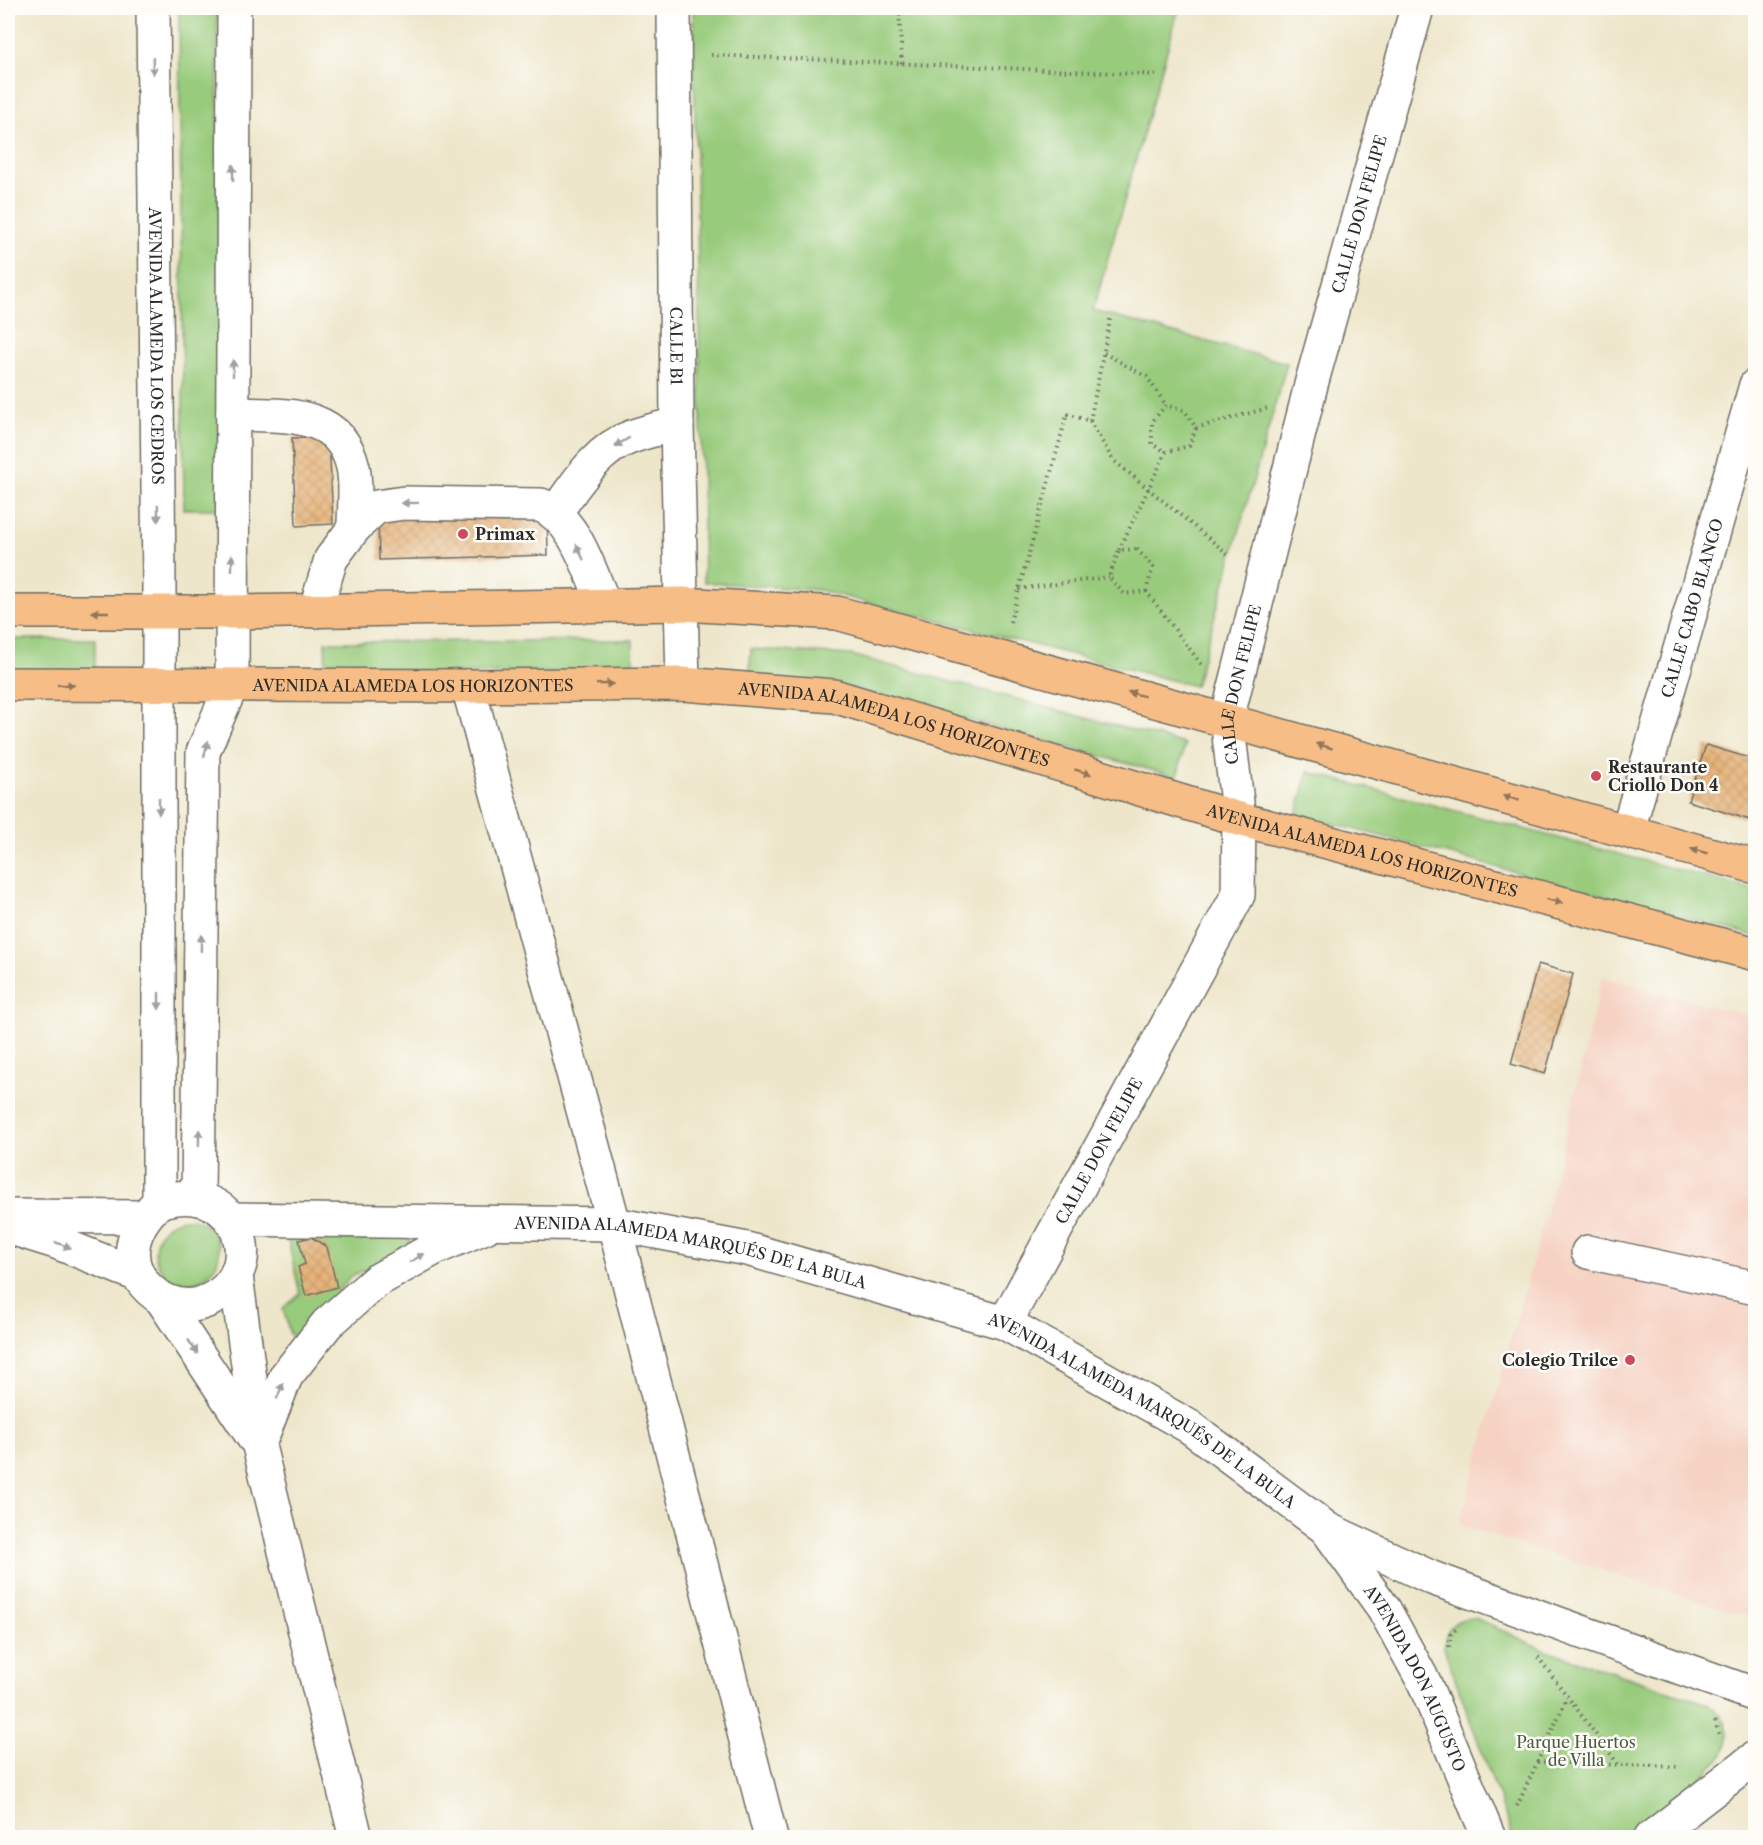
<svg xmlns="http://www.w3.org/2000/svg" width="1763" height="1845" font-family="'Libre Caslon Text',serif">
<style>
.built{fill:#f6d2c3}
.green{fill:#98cb7b;stroke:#627b53;stroke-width:1.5}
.building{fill:url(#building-cross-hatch)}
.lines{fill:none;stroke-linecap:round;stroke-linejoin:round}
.minor-casing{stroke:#6f6c63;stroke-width:36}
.major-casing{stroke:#6f6c63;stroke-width:36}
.path{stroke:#6f6c63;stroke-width:4;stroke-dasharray:1.5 4.5;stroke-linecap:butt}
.minor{stroke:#fff;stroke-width:33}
.major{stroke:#f6be86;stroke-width:33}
.oneway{fill:#a0a0a0}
.oneway2{fill:#907458}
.poi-dot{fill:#d1495b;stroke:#fdfcf7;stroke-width:2}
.labels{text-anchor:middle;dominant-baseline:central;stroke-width:5;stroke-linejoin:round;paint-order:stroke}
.street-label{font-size:16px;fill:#2b2b2b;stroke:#fdfcf7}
.poi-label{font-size:16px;font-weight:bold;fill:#2b2b2b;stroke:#fdfcf7;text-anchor:start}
.park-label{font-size:16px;fill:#4c5b43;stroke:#fdfcf7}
</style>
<defs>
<pattern id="building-cross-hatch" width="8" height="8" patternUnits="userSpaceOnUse" patternTransform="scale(1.5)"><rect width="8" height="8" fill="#e7b47b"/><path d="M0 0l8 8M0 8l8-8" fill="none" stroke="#c69b6a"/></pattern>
</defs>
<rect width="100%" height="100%" fill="#fdfcf7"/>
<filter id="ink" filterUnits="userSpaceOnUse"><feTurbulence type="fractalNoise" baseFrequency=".0167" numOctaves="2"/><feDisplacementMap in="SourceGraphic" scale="12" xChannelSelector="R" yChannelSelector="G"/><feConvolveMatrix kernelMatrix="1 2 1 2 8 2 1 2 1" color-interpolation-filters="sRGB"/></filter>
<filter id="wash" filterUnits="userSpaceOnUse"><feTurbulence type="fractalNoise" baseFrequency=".008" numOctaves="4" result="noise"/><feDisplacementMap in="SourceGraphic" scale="24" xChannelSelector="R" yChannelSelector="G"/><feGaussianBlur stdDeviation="1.35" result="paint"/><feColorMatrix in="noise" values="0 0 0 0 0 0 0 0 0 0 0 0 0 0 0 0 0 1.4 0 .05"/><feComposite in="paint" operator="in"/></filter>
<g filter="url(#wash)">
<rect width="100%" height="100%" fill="#eee6ca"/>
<!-- built -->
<polygon class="built" points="1602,977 1755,1018 1755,1619 1459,1525 1551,1195"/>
<!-- green -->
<g class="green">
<polygon points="179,8 217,8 222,509 184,509"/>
<polygon points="693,8 1179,8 1093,311 1287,363 1195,686 818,590 704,582"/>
<rect x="8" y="639" width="87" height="33"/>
<polygon points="633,640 633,672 326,674 325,642"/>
<polygon points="751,649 851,655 1185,744 1177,777 837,684 749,680"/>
<polygon points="1308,772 1755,890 1755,936 1297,814"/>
<circle cx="187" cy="1251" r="32"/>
<polygon points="310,1233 407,1236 411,1241 406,1249 350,1277 310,1325 296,1336 290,1335 283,1308 300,1294 288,1240"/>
<path d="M1475,1618l65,30 168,56c21,14 26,33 12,55l-85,78h-122l-69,-189c0,-19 11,-31 31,-30z"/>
</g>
<g id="blocks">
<!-- building -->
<g class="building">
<polygon points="329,437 333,524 296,526 292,438"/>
<polygon points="547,509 548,555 379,560 378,514"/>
<polygon points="1706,745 1756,760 1756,800 1750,820 1688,801"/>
<polygon points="1538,964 1573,974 1545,1074 1511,1064"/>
<polygon points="311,1237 327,1247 337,1287 306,1296 298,1267 305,1264 299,1240"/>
</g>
</g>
</g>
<g filter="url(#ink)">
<use href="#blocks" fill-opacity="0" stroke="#6f6c63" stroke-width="1.5"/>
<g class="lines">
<!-- minor casing -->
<g class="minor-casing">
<g id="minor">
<path id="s1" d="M153,8l6,575v619c-29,27 -40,65 -3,93 11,8 29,13 43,9 74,-22 45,-129 -40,-102"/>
<path id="s2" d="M674,8l3,416 6,260"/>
<path d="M233,414c47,2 106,-6 120,53 4,19 1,42 1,61"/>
<path d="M556,512c20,-28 41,-63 75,-75 15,-6 31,-9 46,-13"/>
<path d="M315,611l16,-52 23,-31 22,-21 28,-4 137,2c36,17 48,66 64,100"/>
<polyline points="468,686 614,1224 771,1838"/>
<path id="s3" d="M1628,830l128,-445"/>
<polyline points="198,1197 203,752 232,684 234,8"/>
<polyline points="8,1216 143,1217"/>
<path id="s4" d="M232,1219l382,5 133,25 258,74 185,104 137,102 105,49 324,117"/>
<polyline points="8,1227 56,1242 138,1275"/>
<polyline points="1588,1252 1756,1288"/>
<polyline points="236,1276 259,1446 356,1838"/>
<polyline points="161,1298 253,1437"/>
<path id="s5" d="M1005,1323l233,-428 1,-76 -12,-100 85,-338 105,-373"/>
<polyline points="259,1444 286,1376 327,1324 376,1281 433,1249 485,1227"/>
<path id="s6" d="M1328,1531l56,78 40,73 65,156"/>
<polyline points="1651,1838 1756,1757"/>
</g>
</g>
<!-- major casing -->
<g class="major-casing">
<g id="major">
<polyline points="8,612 233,612 682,604 837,613 1756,867"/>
<path id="s7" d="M8,684l460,2 215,-2 151,12 405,123 517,135"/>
</g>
</g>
<!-- path -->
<g class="path">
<polyline points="899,8 902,64"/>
<polyline points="711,55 1160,75"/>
<polyline points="1104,353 1147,377 1166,405"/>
<polyline points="1090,421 1113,460 1228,554"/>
<polyline points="1196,428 1268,408"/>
<polygon points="1137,549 1153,567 1146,591 1124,594 1109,577 1119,550"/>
<polyline points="1119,550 1166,452 1189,446 1196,428 1185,411 1166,405 1152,422 1152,444 1166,452"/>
<polyline points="1019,589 1109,577"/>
<polyline points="1146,591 1201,664"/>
<polyline points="1010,622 1067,414 1090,421 1111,315"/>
<polyline points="1449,1647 1451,1634 1457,1628"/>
<polyline points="1538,1657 1618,1764"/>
<polyline points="1715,1721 1720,1737"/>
<polyline points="1537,1762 1681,1767"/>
<polyline points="1517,1806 1567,1698"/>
</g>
<!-- minor -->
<use href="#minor" class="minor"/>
<!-- major -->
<use href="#major" class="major"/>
</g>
<!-- one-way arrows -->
<defs><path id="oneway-solid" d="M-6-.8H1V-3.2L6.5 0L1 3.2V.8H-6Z" transform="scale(1.5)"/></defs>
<g class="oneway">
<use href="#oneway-solid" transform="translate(153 66) rotate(89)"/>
<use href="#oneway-solid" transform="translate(233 173) rotate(-90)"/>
<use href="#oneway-solid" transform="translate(233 368) rotate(-90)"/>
<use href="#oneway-solid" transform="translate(622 442) rotate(150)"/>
<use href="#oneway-solid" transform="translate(410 503) rotate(179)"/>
<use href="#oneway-solid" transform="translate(158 513) rotate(89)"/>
<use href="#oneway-solid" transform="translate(580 552) rotate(-115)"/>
<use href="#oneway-solid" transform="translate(232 563) rotate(-90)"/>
<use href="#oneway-solid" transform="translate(206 749) rotate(-75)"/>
<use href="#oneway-solid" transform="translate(159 806) rotate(90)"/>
<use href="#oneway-solid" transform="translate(201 943) rotate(-89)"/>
<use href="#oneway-solid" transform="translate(159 1001) rotate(90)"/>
<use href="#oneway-solid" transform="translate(199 1138) rotate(-89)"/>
<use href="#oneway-solid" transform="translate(63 1245) rotate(21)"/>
<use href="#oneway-solid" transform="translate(417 1258) rotate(-30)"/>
<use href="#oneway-solid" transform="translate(193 1347) rotate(56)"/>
<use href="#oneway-solid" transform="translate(280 1391) rotate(-68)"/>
</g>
<g class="oneway2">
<use href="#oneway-solid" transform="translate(100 612) rotate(-180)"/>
<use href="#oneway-solid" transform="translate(605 684) rotate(-1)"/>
<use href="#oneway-solid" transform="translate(66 685) rotate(1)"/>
<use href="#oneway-solid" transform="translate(1136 694) rotate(-165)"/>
<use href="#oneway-solid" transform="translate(1324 746) rotate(-164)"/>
<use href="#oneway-solid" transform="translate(1083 772) rotate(17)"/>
<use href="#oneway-solid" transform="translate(1511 798) rotate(-164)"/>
<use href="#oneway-solid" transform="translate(1699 851) rotate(-164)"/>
<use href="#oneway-solid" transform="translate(1554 901) rotate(14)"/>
</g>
</g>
<!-- markers -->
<g class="poi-dot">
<circle cx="463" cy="534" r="6"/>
<circle cx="1596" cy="776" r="6"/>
<circle cx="1630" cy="1360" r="6"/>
</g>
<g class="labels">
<!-- street labels -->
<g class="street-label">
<text stroke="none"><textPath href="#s5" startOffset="1186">CALLE DON FELIPE</textPath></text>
<text stroke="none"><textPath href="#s1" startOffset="338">AVENIDA ALAMEDA LOS CEDROS</textPath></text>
<text stroke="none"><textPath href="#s2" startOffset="338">CALLE B1</textPath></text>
<text stroke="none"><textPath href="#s3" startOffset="231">CALLE CABO BLANCO</textPath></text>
<text stroke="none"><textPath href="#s5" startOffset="700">CALLE DON FELIPE</textPath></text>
<text stroke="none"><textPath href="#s7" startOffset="405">AVENIDA ALAMEDA LOS HORIZONTES</textPath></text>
<text stroke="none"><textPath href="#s7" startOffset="891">AVENIDA ALAMEDA LOS HORIZONTES</textPath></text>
<text stroke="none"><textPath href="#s7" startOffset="1377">AVENIDA ALAMEDA LOS HORIZONTES</textPath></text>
<text stroke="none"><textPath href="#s5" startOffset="196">CALLE DON FELIPE</textPath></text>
<text stroke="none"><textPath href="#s4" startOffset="462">AVENIDA ALAMEDA MARQUÉS DE LA BULA</textPath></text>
<text stroke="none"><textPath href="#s4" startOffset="948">AVENIDA ALAMEDA MARQUÉS DE LA BULA</textPath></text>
<text stroke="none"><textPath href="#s6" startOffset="172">AVENIDA DON AUGUSTO</textPath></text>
</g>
<!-- poi labels -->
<g class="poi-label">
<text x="475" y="534">Primax</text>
<text x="1608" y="767">Restaurante<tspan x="1608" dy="18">Criollo Don 4</tspan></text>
<text x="1618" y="1360" text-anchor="end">Colegio Trilce</text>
</g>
<!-- park labels -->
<g class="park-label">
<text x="1576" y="1742">Parque Huertos<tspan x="1576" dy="18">de Villa</tspan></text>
</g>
</g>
<!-- margin -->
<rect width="1763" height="1845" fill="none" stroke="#fdfcf7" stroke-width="30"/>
</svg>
